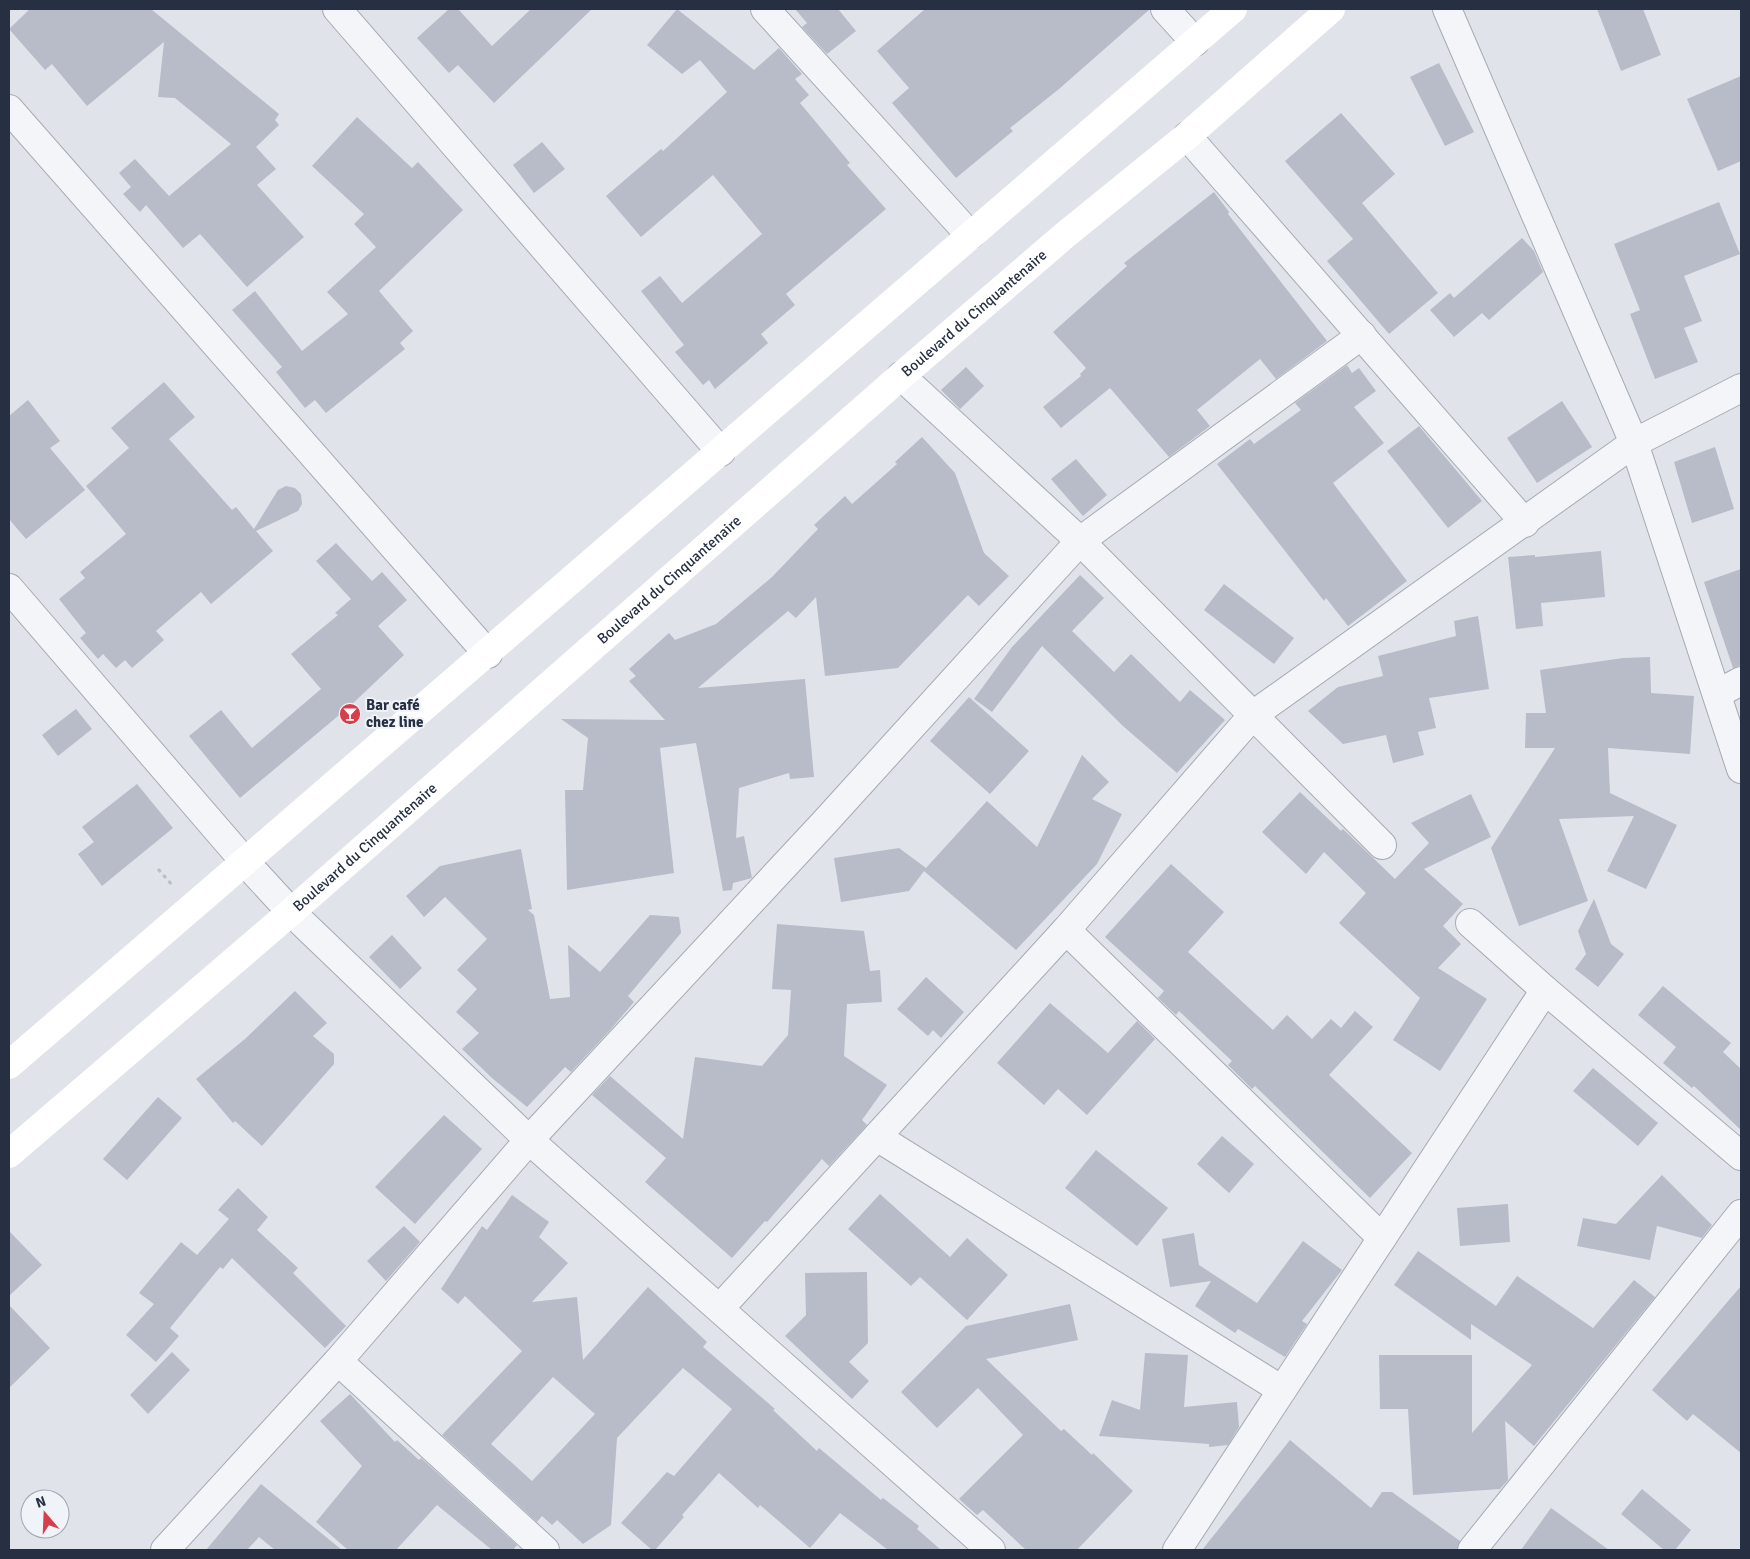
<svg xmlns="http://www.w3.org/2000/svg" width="1750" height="1559" font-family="Signika,sans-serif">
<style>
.building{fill:#b7bcc8;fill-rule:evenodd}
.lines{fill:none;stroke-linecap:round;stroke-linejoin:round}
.street-casing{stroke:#a5aab5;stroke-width:30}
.path{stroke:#babec5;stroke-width:3;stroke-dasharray:4 4;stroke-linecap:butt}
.street{stroke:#f3f5f8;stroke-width:28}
.secondary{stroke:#fff;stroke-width:28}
.labels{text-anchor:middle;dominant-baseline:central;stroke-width:4;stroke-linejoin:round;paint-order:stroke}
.street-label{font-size:15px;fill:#273043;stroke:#f0f3f7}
.poi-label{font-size:15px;font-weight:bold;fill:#273043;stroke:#f0f3f7;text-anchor:start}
</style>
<rect width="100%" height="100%" fill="#e0e3ea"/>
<!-- building -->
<g class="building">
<polygon points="30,9 151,9 279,114 275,120 279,125 256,147 276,169 257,185 304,237 247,287 200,234 183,248 146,205 140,212 123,194 131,187 119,173 135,159 169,196 231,144 175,98 158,97 164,42 87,106 52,64 45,70 9,29"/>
<polygon points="449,9 458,9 492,46 531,9 592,9 494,103 458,65 449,73 417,38"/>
<polygon points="677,9 754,70 779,48 802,74 795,79 809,95 800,103 850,163 847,165 886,209 786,294 795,305 761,334 768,343 715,389 709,380 703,385 675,352 684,345 641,291 660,276 682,303 762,234 713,175 641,237 606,196 661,149 663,151 727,92 700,60 682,74 647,45"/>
<polygon points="795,9 838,9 856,31 827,54 802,27 807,23"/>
<polygon points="925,9 1150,9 1059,89 1010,128 1013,131 956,178 892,103 909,88 877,51"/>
<polygon points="1597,9 1643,9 1661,55 1621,71"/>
<polygon points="1439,63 1474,132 1445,146 1410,77"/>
<polygon points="1741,76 1741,161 1718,171 1687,99"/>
<polygon points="1341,113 1395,174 1362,203 1438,293 1389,334 1327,261 1353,239 1285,161"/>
<polygon points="357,117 412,168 418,162 463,210 379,291 413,331 400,343 405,349 326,413 315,400 305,408 276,372 282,367 232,310 255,291 302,351 348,314 327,292 376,247 354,224 364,214 312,166"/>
<polygon points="542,142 565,169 534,193 513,165"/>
<polygon points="1214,192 1229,212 1228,214 1327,341 1276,379 1260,359 1197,410 1210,426 1169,457 1110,388 1061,428 1043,407 1081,376 1080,374 1086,368 1053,332 1127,266 1124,263"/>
<polygon points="1719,202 1740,254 1684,276 1702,321 1684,328 1698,362 1655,379 1630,314 1640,310 1614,244"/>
<polygon points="1522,238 1534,251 1543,272 1489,320 1482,313 1454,337 1430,310 1450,293 1454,298"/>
<polygon points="1347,365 1352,373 1359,368 1376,391 1354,407 1384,443 1333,483 1407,581 1348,626 1326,598 1324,601 1217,464 1250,439 1254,444 1301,410 1295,403"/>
<polygon points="966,367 984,386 960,409 941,390"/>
<polygon points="164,382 195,417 169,439 232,510 236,507 254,529 278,490 286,486 295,488 301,494 302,504 298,511 256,531 273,551 211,604 201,592 156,631 164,640 132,668 125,660 116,668 103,654 98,659 80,638 86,633 59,599 85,578 80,572 126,534 86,486 129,448 111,428"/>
<polygon points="28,400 60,441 50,448 85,490 26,539 9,519 9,416"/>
<polygon points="1562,401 1592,447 1537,483 1507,438"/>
<polygon points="1419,426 1482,501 1448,528 1387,451"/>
<polygon points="922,437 955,473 984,553 1009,576 979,606 968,595 898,668 825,676 816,597 796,618 788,611 698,688 805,679 814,777 790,779 789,773 739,788 736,838 744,836 752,878 733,883 732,890 723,891 696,743 660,748 674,873 567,890 565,790 583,790 588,738 561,719 665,720 629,681 636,676 629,669 669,633 675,640 716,624 772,577 818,529 814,525 845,496 852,504 897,464 895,462"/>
<polygon points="1715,447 1734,509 1692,523 1674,462"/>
<polygon points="1076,459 1107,495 1083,516 1051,479"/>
<polygon points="336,543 372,581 382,572 407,600 378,626 404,655 350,706 240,798 189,736 221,710 252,748 321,689 291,654 338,615 335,613 351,599 316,561"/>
<polygon points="1601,551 1605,597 1541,603 1543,626 1516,629 1508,557 1535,555 1535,557"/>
<polygon points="1741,569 1741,665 1733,668 1704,582"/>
<polygon points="1080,575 1104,598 1072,631 1114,672 1131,654 1180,702 1190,690 1225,720 1177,773 1123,726 1042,646 992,712 974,699 1012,647"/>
<polygon points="1224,584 1294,638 1274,664 1204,610"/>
<polygon points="1478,616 1489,689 1429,698 1436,728 1418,732 1424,755 1393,763 1386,735 1343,744 1308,711 1338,687 1383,676 1378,656 1456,636 1454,621"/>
<polygon points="1650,657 1651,693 1694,696 1690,754 1608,748 1610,793 1677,825 1646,889 1607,871 1634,816 1559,819 1588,901 1519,926 1491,848 1555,748 1525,748 1526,713 1546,713 1540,670 1623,658"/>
<polygon points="969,697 1029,751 990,794 930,741"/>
<polygon points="76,709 92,729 58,756 42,735"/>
<polygon points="1082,755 1109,782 1092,799 1122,814 1097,864 1016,950 924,871 909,891 841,902 834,858 899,848 926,868 987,801 1037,847"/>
<polygon points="137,784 173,828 102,886 78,854 94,842 82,827"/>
<polygon points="1300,792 1341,831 1343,829 1395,879 1429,843 1411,823 1471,794 1491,837 1424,869 1463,904 1443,926 1461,944 1438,968 1487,999 1440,1071 1393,1040 1420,998 1339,923 1366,893 1324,852 1306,874 1262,832"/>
<polygon points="521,849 532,909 528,910 534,915 550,999 570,997 568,945 600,972 650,915 679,917 681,933 628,996 634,1002 611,1029 571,1072 565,1067 527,1107 492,1078 462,1049 479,1033 456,1012 477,989 457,970 487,939 445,897 424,917 406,896 440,866"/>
<polygon points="1171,864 1224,912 1188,952 1273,1030 1287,1015 1312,1039 1331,1019 1341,1028 1355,1011 1373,1027 1329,1075 1412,1153 1370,1198 1255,1086 1252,1089 1228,1065 1232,1061 1179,1011 1176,1015 1158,998 1164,991 1105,937"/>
<polygon points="1594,899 1611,944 1624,954 1598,987 1575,969 1586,954 1578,931"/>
<polygon points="777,924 864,931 870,971 880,970 882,1002 847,1004 844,1056 887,1085 862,1120 867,1125 829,1166 822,1159 767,1222 765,1221 732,1258 645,1182 666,1158 592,1095 610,1076 683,1139 695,1057 762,1066 788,1035 791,990 772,989"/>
<polygon points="392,935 422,968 400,989 369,957"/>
<polygon points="926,977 964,1012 941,1038 933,1030 928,1036 897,1009"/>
<polygon points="1663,986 1731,1043 1723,1052 1741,1069 1741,1130 1694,1086 1692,1088 1663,1063 1676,1047 1638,1015"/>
<polygon points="295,991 327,1023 313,1036 334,1054 334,1064 262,1146 235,1121 233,1123 196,1079 245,1039"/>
<polygon points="1050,1003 1108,1053 1137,1021 1155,1039 1087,1115 1058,1089 1044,1105 997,1063"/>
<polygon points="1593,1068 1658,1123 1638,1146 1573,1091"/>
<polygon points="158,1097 182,1118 127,1180 103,1159"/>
<polygon points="444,1115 482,1149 415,1224 375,1187"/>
<polygon points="1222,1136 1254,1164 1229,1193 1197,1164"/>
<polygon points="1096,1150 1168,1208 1137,1246 1065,1188"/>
<polygon points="1662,1175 1712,1225 1702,1238 1657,1226 1650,1260 1577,1246 1583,1218 1616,1224"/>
<polygon points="238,1188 268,1217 257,1230 298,1268 293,1273 346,1326 325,1348 232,1258 223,1269 220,1267 170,1328 179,1336 156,1362 126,1335 154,1304 139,1293 181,1242 197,1255 229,1219 218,1210"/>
<polygon points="880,1194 950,1257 967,1238 1008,1275 967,1320 920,1277 911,1286 848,1229"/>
<path d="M512,1195l37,27 -10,15 29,26 -36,39 45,-5 6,63 65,-73 59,55 -4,5 72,62 -2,1 44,41 2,-3 62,52 2,-2 36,28 -2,3 24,21h-53l-48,-37 -30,35 -50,-43 -2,3 -39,-35 -37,42 2,2 -29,33h-3l-31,-27 46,-51 7,4 58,-67 -49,-41 -66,70 -6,87 -28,19 -26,-24 -5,5 -10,-9 -5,6 -95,-87 80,-84 -57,-55 -7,8 -17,-15 41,-63 5,4zM553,1377l42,37 -63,67 -41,-37z"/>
<polygon points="1508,1204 1510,1242 1460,1246 1457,1208"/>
<polygon points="404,1226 420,1242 386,1281 367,1261"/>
<polygon points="9,1231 42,1265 9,1296"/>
<polygon points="1194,1233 1199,1265 1257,1303 1303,1241 1342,1270 1302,1321 1307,1324 1285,1357 1238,1329 1235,1333 1195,1306 1211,1281 1170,1287 1162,1239"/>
<polygon points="1418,1251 1496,1306 1517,1276 1593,1328 1634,1280 1655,1297 1534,1446 1505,1421 1508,1480 1500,1489 1413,1495 1408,1409 1380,1409 1379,1355 1472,1355 1472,1433 1532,1365 1471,1324 1471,1340 1394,1285"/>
<polygon points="867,1272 868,1343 849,1362 869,1381 852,1399 785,1336 806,1315 805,1273"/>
<polygon points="1741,1286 1741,1453 1693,1414 1687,1421 1652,1390"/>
<polygon points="1070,1304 1078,1340 986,1359 1061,1431 1064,1429 1092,1455 1093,1453 1133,1491 1077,1550 1026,1550 983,1510 977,1515 959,1499 1023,1435 978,1388 937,1428 901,1392 966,1326"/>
<polygon points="9,1305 50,1348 9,1388"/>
<polygon points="172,1352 190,1370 148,1414 130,1395"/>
<polygon points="1145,1353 1188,1355 1184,1407 1237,1402 1239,1427 1228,1445 1209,1447 1209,1444 1099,1436 1112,1400 1140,1410"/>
<polygon points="350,1394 395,1442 397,1440 419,1460 421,1458 517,1545 513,1550 492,1550 437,1505 396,1550 348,1550 316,1522 362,1466 320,1421"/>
<polygon points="1290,1440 1371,1508 1382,1492 1392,1492 1460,1541 1457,1550 1202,1550"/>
<polygon points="261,1484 342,1550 275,1550 259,1537 247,1550 206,1550"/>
<polygon points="1642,1489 1691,1530 1675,1550 1664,1550 1621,1514"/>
<polygon points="1551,1508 1609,1550 1521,1550"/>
</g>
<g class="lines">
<!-- street casing -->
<g class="street-casing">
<g id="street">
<polyline points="337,9 721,452"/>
<polyline points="765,9 970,235"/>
<polyline points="1165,9 1195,42"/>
<polyline points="1447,9 1634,443 1741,769"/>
<polyline points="9,109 488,654"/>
<polyline points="1187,136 1525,523"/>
<polyline points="901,376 1080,541 1382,845"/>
<polyline points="9,588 245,862 291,912 529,1140 991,1550"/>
<polyline points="1717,694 1741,681"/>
<polyline points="1470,923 1545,990 1741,1156"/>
<polyline points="1066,930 1382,1238"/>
<polyline points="877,1137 1282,1390"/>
<polyline points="720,1308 1066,930 1253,715 1634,443 1741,388"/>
<polyline points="338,1361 545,1550"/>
<polyline points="165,1550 338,1361 529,1140 824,823 1080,541 1362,335"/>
<polyline points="1177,1550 1545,990"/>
<polyline points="1472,1550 1741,1214"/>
</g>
</g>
<!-- path -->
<polyline class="path" points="158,869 173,886"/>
<!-- street -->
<use href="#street" class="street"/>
<!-- secondary -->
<g class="secondary">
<polyline points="9,1065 1233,9"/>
<path id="s1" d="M9,1154l282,-242 610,-536 164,-141 122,-99 144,-127"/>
</g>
</g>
<!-- icons -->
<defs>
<g id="bar-disc" transform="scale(1.125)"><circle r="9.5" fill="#d73d4a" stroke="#f0f3f7"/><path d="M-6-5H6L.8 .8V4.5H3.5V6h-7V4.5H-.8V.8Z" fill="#fff"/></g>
</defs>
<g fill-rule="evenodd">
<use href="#bar-disc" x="350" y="714"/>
</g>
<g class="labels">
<!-- street labels -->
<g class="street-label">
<text stroke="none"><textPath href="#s1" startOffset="1280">Boulevard du Cinquantenaire</textPath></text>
<text stroke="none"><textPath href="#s1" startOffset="875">Boulevard du Cinquantenaire</textPath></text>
<text stroke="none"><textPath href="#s1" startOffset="470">Boulevard du Cinquantenaire</textPath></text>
</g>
<!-- poi labels -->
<g class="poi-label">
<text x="366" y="705">Bar café<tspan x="366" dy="17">chez line</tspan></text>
</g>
</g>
<!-- border -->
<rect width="1750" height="1559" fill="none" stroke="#273043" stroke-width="20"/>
<!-- north arrow -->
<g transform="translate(45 1514) rotate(341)"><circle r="24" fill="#f0f3f7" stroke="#a0a5af"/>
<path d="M0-4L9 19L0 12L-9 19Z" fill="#d73d4a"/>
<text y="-8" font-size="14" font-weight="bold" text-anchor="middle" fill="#273043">N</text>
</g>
</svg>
